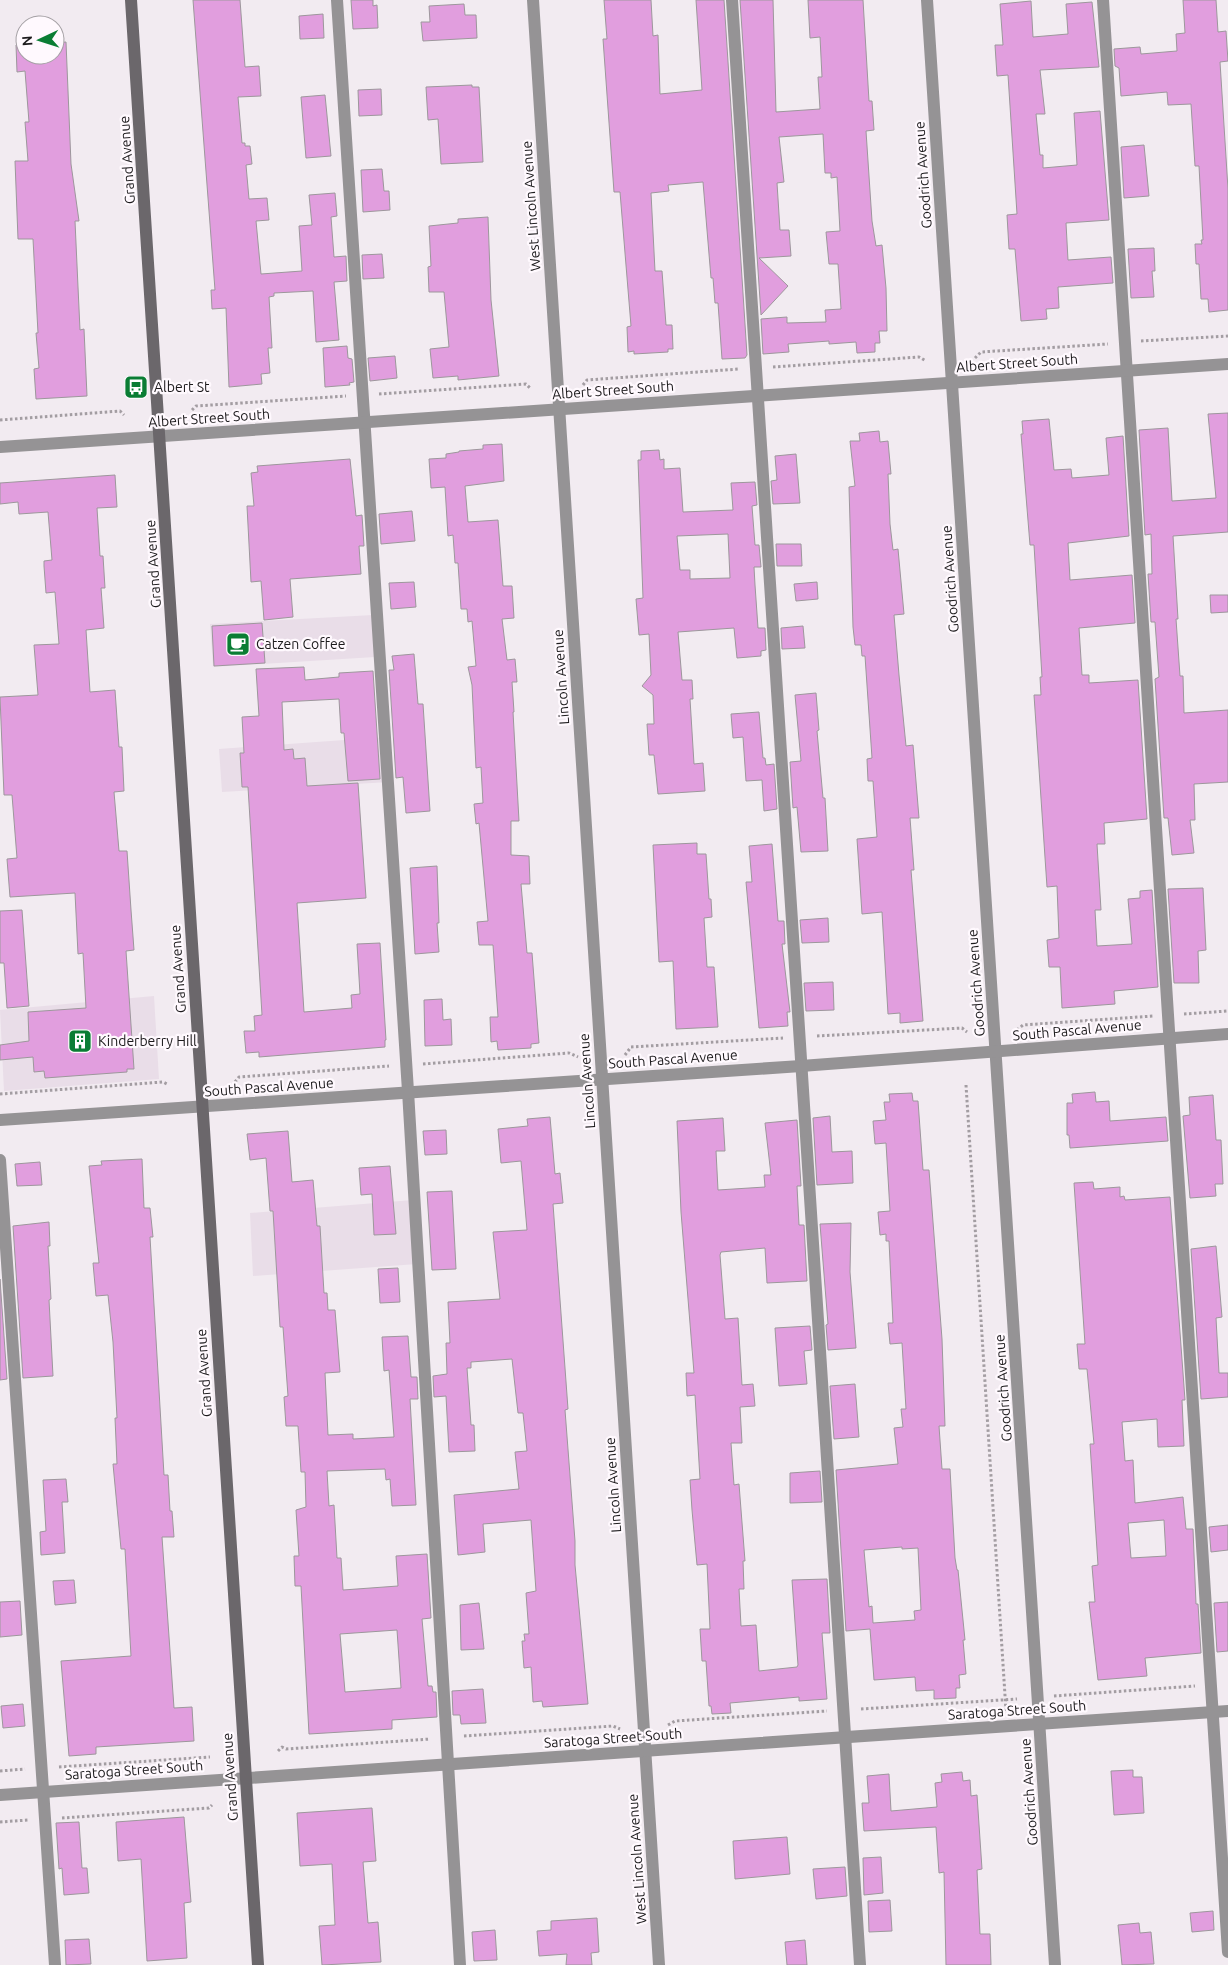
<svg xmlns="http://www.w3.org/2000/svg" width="1228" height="1965" font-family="Ubuntu,sans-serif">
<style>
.built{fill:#e9dde8}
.building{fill:#e19ede;stroke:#9d979c;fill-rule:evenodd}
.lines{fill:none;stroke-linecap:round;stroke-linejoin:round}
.path{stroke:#a39da2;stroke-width:3;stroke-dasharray:2.5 2.5;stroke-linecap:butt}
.lane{stroke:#959395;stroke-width:12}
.street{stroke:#959395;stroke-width:12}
.secondary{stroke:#6b676b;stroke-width:12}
.labels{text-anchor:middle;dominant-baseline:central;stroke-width:4.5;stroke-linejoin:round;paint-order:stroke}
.street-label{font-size:14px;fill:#1c1a1c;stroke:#fff9fe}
.poi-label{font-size:14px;fill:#1c1a1c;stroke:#fff9fe;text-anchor:start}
</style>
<rect width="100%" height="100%" fill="#f2ebf1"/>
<!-- built -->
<g class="built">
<polygon points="373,615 375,657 213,667 210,624"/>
<polygon points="386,737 389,782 222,792 219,749"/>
<polygon points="154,996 159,1079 4,1091 0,1010"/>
<polygon points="413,1200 417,1264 253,1276 250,1213"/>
</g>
<!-- building -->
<g class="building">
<polygon points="193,0 240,0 245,67 259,66 261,96 238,97 242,143 245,143 245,146 250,146 252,164 246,165 249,199 267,198 269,220 256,221 261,274 302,271 299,226 312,225 309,195 335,193 337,216 331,217 334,257 346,256 347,281 334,282 339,340 316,342 313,291 274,293 274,296 269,297 272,348 268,348 270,373 261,374 262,384 229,387 226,308 212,309 211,290 215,290"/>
<polygon points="351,0 373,0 373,6 377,5 378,28 353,29"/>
<polygon points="604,0 651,0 653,36 658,35 660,94 702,90 696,0 724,0 747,355 745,358 722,359 718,303 715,303 713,278 711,278 703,182 668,185 669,191 651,193 655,271 662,271 666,325 672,325 673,349 668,349 668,352 634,354 634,351 628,352 627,327 631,326 620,192 614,192 603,39 607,39"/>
<polygon points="740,0 773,0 776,112 820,109 818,77 822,77 820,37 810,38 808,0 863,0 869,101 872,101 874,130 866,131 872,221 876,246 882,245 886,288 887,331 879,331 880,343 875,343 875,352 857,353 856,342 829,344 829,341 788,344 789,352 763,354 761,319 787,317 787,323 826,322 825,310 841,309 838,264 829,264 826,232 840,231 837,177 831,178 831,173 825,173 823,134 779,137 784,182 777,183 780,230 789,230 791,256 759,258 788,286 761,315"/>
<polygon points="1183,0 1216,0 1218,32 1226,31 1228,61 1220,62 1228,189 1228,310 1209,312 1208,299 1201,299 1199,264 1196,264 1195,244 1202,244 1201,240 1203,240 1199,166 1195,166 1191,104 1168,105 1167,92 1121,96 1119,68 1115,66 1114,49 1140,47 1141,54 1177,51 1176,34 1185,33"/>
<polygon points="1031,1 1033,37 1068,34 1066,4 1092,2 1099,67 1040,70 1045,114 1036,114 1040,155 1043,155 1043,168 1077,165 1074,113 1100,111 1109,220 1066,223 1068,260 1111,257 1113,283 1058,287 1059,308 1046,309 1047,319 1021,321 1015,249 1009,249 1007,215 1017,214 1008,75 997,76 995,45 1003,45 1000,4"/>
<polygon points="464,4 465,15 476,15 477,38 423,41 421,22 430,22 429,6"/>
<polygon points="323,14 324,38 300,39 299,16"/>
<polygon points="66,42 71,164 79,221 75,221 78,287 80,330 84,329 87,396 36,399 34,369 39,368 36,333 38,333 33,239 18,239 15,161 28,161 25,122 29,122 25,71 17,72 16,45 25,45 25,55 55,55 55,43"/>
<polygon points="472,85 472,87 479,87 483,162 441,164 438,119 428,120 426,87"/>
<polygon points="381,89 382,115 359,116 358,90"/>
<polygon points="325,95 331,156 306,158 301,97"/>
<polygon points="1144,145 1149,196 1124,198 1121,147"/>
<polygon points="382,169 384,191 389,191 390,210 363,212 361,170"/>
<polygon points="488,217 491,300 499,376 458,380 458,376 433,378 430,349 449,347 444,292 429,292 428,267 431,266 429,226 458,223 458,219"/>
<polygon points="1154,248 1155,271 1152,271 1154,297 1131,298 1128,249"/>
<polygon points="382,254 384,278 363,279 362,255"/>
<polygon points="347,346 348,358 352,359 354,382 349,383 350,385 325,387 323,348"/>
<polygon points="395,356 397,378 370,381 368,358"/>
<polygon points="1228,413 1228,532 1173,536 1178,619 1176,619 1180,676 1183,676 1184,713 1228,710 1228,782 1194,784 1195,820 1190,820 1194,853 1172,855 1168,818 1164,818 1155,679 1159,677 1155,622 1151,622 1148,574 1152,574 1151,534 1145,535 1139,430 1168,428 1172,501 1216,498 1208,414"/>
<polygon points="1049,419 1054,470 1071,469 1072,478 1109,475 1106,438 1123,436 1129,536 1068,543 1070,580 1132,575 1135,623 1079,628 1082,675 1089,675 1089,683 1138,680 1147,819 1104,823 1105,844 1097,844 1101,910 1095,910 1097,946 1132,944 1128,899 1140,898 1140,891 1152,890 1158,987 1114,991 1115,1004 1062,1008 1060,967 1049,967 1047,940 1059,938 1057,886 1047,887 1034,695 1041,695 1040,677 1042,677 1034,545 1030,545 1021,434 1023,434 1022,421"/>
<polygon points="879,431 880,442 888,441 891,474 888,474 890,524 893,550 898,549 904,614 894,615 899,675 906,746 913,745 919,818 910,818 914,870 911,870 923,1021 900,1023 900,1013 888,1014 882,912 862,914 857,839 877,837 873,781 868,781 867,759 872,758 865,656 862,656 861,645 855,645 853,627 849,487 855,486 850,441 860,441 859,433"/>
<polygon points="502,444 504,481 465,486 468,522 498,520 503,586 512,586 514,618 502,619 507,660 515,659 517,682 512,682 514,712 513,712 519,821 511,821 511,855 529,856 530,884 521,884 527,953 532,953 539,1043 531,1044 531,1048 498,1050 497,1041 491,1042 490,1017 498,1017 493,945 479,945 477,922 488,921 479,823 476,824 474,804 483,803 481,767 476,768 472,685 468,667 476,666 472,621 468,622 467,609 461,609 458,563 455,563 453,535 448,536 445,487 431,488 429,459 446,458 446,454 459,452 459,451 483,449 483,445"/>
<path d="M659,450l1,10 4,-1v10l16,-1 3,44 50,-2 -2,-27 24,-1 2,23 -5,1 3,39h4l2,22h-7l1,18 3,43h7l1,22 -5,1v5l-24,2 -3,-30 -56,4 4,48h10l1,19h-3l4,65 9,-1 2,28 -47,3 -4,-39h-5l-2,-31h7l-1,-29 -11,-9 9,-11 -2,-41 -10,1 -3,-36 7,-1 -5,-138h3v-9zM728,534l2,44 -40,1v-9h-10l-3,-34z"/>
<polygon points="796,454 800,503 773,504 771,481 777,480 775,456"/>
<polygon points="350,459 356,516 362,515 364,546 359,546 361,574 290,579 293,617 264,620 261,581 251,582 247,506 254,506 251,473 258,472 257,466"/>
<polygon points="115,475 117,507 97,508 100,556 103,556 105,588 101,588 104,628 86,630 90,692 115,690 119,747 122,747 124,791 114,792 119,851 127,851 131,910 134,950 126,951 134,1069 127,1069 127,1072 45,1078 44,1071 34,1072 33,1057 0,1060 0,1045 29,1041 28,1012 86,1008 83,953 78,954 75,893 10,897 7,859 17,858 12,795 4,795 0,697 38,695 34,645 59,644 55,592 46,593 44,566 44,561 52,560 48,512 19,514 18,502 0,504 0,483"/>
<polygon points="412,511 415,541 381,544 379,514"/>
<polygon points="776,544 801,544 802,566 777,566"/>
<polygon points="414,582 416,607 391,609 389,583"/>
<polygon points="817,582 818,599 796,601 794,584"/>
<polygon points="1210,595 1228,595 1228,612 1211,613"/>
<polygon points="262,623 265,663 214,666 212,626"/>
<polygon points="803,626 805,648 782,649 781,628"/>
<polygon points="414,654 418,704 423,704 430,811 406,813 403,777 396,778 389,670 394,670 392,656"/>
<polygon points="304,667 305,680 339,677 339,673 373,671 380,779 348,781 344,733 341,733 339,699 282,702 284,750 293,749 294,759 305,758 307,786 358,783 361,827 366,898 297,903 304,1012 352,1008 351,995 360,994 357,944 380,943 386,1040 385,1040 385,1047 259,1057 259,1052 246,1053 244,1031 255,1031 254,1016 262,1015 248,787 242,787 240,753 244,753 242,717 259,716 256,669"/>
<polygon points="816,693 819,730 817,731 823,798 825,798 828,851 801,852 797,807 793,808 790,762 801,761 795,695"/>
<polygon points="759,712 763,758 765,758 766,765 774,764 777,809 764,811 762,780 746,781 743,737 733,738 731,714"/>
<polygon points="697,843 697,854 706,854 709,899 711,899 712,917 704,918 707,967 714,967 718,1027 676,1029 673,961 659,962 653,845"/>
<polygon points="772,844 778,921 784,921 785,944 782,944 790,1012 787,1012 788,1026 759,1028 746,882 752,882 749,846"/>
<polygon points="437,866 439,923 437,923 439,952 415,954 410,868"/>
<polygon points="1203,888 1206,950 1198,951 1199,983 1174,983 1168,889"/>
<polygon points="22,910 29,1006 7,1008 4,963 0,963 0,911"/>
<polygon points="828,918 829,942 802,943 800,920"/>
<polygon points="833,982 834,1010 806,1011 804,983"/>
<polygon points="442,999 443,1020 451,1019 452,1045 425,1046 424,1000"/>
<polygon points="1095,1092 1096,1102 1109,1101 1110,1121 1166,1117 1168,1141 1070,1148 1069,1135 1067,1135 1067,1103 1073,1103 1072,1094"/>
<path d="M912,1093l1,8h5l5,69h6l13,169 3,87h-6l3,43h8l5,89 2,12h1l7,70h-2l3,34 -7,1 1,13h-4v10l-22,1v-9l-18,1 -1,-14 -41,3 -4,-51 -24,2 -10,-161 62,-6 -4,-36 9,-1 -2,-18h5l-4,-66 -12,1 -2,-21h5l-4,-82h-3v-7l-6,1 -2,-23 12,-1 -4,-68 -11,1 -2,-23 13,-1 -2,-18h6l-1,-8zM902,1547v2l16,-1 3,62 -7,1 1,9 -42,3 -1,-17 -3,1 -5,-57z"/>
<polygon points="1213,1095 1216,1140 1221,1140 1223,1184 1215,1184 1216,1196 1190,1198 1183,1116 1190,1115 1189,1097"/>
<polygon points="830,1116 832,1152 852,1151 853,1183 817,1185 813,1118"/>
<polygon points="550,1117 555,1174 560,1173 563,1203 553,1204 568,1409 565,1410 575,1541 575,1565 588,1704 543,1707 542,1701 533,1702 531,1667 524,1668 522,1641 525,1641 524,1634 529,1634 526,1593 536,1591 531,1520 483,1524 485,1552 458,1555 454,1495 519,1489 515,1452 527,1451 523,1413 518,1413 512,1359 471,1362 471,1368 467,1368 471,1425 474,1425 475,1451 449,1452 446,1396 434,1397 433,1376 447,1374 446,1343 450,1343 448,1302 500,1299 493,1232 527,1230 521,1161 501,1163 498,1129 528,1126 527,1119"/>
<polygon points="723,1118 725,1151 716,1151 718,1190 765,1187 764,1175 771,1175 765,1123 797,1120 801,1186 797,1186 799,1225 804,1225 807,1281 767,1283 765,1248 721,1252 720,1255 725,1319 738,1318 742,1385 753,1384 755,1406 740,1407 742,1443 731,1443 734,1485 739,1484 745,1561 743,1561 744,1589 739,1589 741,1626 756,1625 759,1671 797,1667 798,1665 792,1580 827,1579 830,1633 822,1633 827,1699 799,1701 799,1697 730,1703 731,1713 712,1714 711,1706 709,1706 706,1661 702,1661 700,1629 710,1629 707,1564 697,1565 692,1510 690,1480 700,1479 695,1395 687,1396 686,1373 694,1373 681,1212 677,1121"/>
<polygon points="446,1130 447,1154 425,1155 423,1131"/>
<path d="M288,1131l4,51 21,-2 4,46h3l4,67h3l1,17h7l5,62 -15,1 3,62 25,-1v5l41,-2 -5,-67 -5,1 -2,-34 26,-1 3,41h6l1,22h-8l6,106 -24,1 -2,-27 -4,1 -1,-11 -58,2 2,35 5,-1 3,53h4l2,32 55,-4 -2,-30 31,-2 4,64 -9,1 6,67h4l1,6h3l1,25 -45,3v9l-83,5 -8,-148h-6l-1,-30h5l-3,-46 10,-3 -1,-35h-4l-3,-46h-12l-2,-29 4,-1 -5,-69h-3l-7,-116h-3l-4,-53 -16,2 -3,-26zM397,1630l4,58 -56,4 -5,-58z"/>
<polygon points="142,1159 144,1208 150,1208 153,1237 150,1237 164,1475 168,1475 170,1511 172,1511 174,1537 162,1537 174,1708 192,1707 194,1741 96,1747 96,1754 69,1756 61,1661 131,1656 125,1549 121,1549 113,1464 117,1464 115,1418 117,1418 113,1342 108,1295 96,1296 93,1263 99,1263 89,1166 102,1165 101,1161"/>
<polygon points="40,1162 42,1185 17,1186 15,1164"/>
<polygon points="390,1166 396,1234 374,1235 372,1194 361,1195 359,1168"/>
<path d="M1093,1182l1,7 26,-2v10l4,-1 1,4 45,-3 15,203h-3l2,46 -26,1 -1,-28 -35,3 3,39 8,-1 2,43 48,-6 3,32h7l3,75h2l3,49 -56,5 2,18 -49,4 -9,-78h6l-3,-36 6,-1 -8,-121h4l-7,-75h-8l-2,-25h8l-11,-161zM1164,1520l2,36 -35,2 -3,-35z"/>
<polygon points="452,1191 456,1269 432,1270 427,1192"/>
<polygon points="49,1222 50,1246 48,1246 51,1299 49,1300 53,1376 23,1378 13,1226"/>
<polygon points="851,1223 850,1272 856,1348 828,1350 826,1325 828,1324 820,1224"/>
<polygon points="1216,1246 1222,1317 1216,1318 1219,1373 1228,1373 1228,1397 1201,1399 1191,1249"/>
<polygon points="398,1268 400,1302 380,1303 378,1269"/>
<polygon points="0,1279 7,1379 0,1380"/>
<polygon points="810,1326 812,1350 804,1351 807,1384 779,1386 775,1328"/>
<polygon points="855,1384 859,1437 834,1439 830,1386"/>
<polygon points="820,1471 822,1502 790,1503 790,1473"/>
<polygon points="66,1479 68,1502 62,1502 65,1553 41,1555 40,1532 46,1531 43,1480"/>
<polygon points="1228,1525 1228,1550 1211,1552 1209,1527"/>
<polygon points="74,1580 76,1603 55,1605 53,1581"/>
<polygon points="20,1601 22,1635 0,1637 0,1602"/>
<polygon points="1228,1602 1228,1651 1217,1652 1214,1603"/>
<polygon points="479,1603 484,1649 461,1650 460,1605"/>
<polygon points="483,1689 486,1723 461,1724 460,1715 453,1715 452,1691"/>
<polygon points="23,1704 25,1726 3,1728 1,1706"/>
<polygon points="1133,1770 1133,1777 1142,1777 1144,1813 1114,1815 1111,1771"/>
<polygon points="962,1772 963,1781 970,1780 971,1796 977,1795 982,1869 977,1870 980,1934 990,1934 991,1965 946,1965 944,1872 939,1873 936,1827 864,1831 862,1803 869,1803 867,1776 889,1774 891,1811 937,1807 935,1783 942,1782 941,1774"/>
<polygon points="372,1808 376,1861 363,1862 368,1923 378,1922 381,1962 322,1965 319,1926 335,1925 332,1864 300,1866 297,1813"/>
<polygon points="184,1817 191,1902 184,1903 187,1958 147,1961 141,1859 118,1861 116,1822"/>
<polygon points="79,1822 82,1868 87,1868 89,1893 64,1895 62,1868 59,1869 56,1823"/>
<polygon points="787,1837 790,1874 735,1879 733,1841"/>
<polygon points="881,1857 883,1893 864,1895 863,1858"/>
<polygon points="845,1867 847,1896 816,1899 813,1869"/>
<polygon points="890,1900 892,1931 869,1932 868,1901"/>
<polygon points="1213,1911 1214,1930 1192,1932 1190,1913"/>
<polygon points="597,1918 599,1952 591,1953 592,1965 566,1965 567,1954 539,1956 537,1931 551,1930 551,1921"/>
<polygon points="1139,1923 1140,1933 1151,1932 1154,1964 1122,1965 1118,1925"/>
<polygon points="495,1930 497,1960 474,1961 472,1932"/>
<polygon points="89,1939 91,1964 66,1965 65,1940"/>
<polygon points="805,1940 807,1965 787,1965 785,1942"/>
</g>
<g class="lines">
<!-- path -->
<g class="path">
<polyline points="1141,341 1228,336"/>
<polyline points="975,358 981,352 1108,344"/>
<polyline points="773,367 919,357 926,361"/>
<polyline points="583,385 587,380 739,369"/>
<polyline points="379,394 526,384 531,389"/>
<polyline points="192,410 196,406 346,396"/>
<polyline points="0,420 120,411 124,415"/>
<polyline points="1184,1014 1228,1011"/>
<polyline points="1017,1030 1023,1025 1153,1016"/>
<polyline points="817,1036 962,1028 967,1032"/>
<polyline points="625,1055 631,1047 783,1038"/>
<polyline points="423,1064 569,1053 578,1057"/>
<polyline points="235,1082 239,1077 389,1066"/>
<polyline points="966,1085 1006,1711"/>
<polyline points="0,1094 163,1082 167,1084"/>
<polyline points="1054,1696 1195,1686"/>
<polyline points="861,1709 1017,1699"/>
<polyline points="668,1725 675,1721 827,1711"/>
<polyline points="464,1736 613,1726 620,1729"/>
<polyline points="278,1751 282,1747 286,1749 430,1739"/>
<polyline points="59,1767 210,1757"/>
<polyline points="0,1771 25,1769"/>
<polyline points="62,1818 209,1808 212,1805"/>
<polyline points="0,1822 28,1820"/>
</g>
<!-- lane -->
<g class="lane">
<polyline points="337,0 408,1091 460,1965"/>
<polyline points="732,0 860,1965"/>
<polyline points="1103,0 1228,1952"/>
<polyline points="0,1160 55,1965"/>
</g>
<!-- street -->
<g class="street">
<polyline points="533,0 659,1965"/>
<polyline points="927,0 1055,1965"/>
<polyline points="0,447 1228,364"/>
<polyline points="0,1120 801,1066 1228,1034"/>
<polyline points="0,1795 1228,1711"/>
</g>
<!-- secondary -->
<polyline class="secondary" points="131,0 258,1965"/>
</g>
<!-- icons -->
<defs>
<g id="bus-square" transform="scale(1.25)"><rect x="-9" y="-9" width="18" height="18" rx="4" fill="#0a7d34" stroke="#fff9fe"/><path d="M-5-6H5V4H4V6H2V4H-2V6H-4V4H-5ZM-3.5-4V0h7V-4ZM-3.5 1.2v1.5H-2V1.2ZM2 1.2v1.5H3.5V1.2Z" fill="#fff"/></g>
<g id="cafe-square" transform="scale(1.25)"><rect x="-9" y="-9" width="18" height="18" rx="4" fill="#0a7d34" stroke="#fff9fe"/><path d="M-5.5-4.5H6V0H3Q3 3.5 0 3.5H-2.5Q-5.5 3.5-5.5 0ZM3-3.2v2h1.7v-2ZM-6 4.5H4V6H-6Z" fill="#fff"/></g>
<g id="building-square" transform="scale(1.25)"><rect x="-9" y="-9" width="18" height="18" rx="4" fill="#0a7d34" stroke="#fff9fe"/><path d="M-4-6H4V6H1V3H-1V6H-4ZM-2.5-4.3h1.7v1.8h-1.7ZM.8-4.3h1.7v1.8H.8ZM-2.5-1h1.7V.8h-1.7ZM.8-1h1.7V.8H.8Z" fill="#fff"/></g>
</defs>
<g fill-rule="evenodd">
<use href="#bus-square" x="136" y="387"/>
<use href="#cafe-square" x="238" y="644"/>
<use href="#building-square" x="80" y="1041"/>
</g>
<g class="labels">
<!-- street labels -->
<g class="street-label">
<text transform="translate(127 160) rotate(-94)">Grand Avenue</text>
<text transform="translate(923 175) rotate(-94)">Goodrich Avenue</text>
<text transform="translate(531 206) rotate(-94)">West Lincoln Avenue</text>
<text transform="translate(1017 363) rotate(-4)">Albert Street South</text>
<text transform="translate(613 390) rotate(-4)">Albert Street South</text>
<text transform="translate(209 418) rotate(-4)">Albert Street South</text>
<text transform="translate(153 564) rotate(-94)">Grand Avenue</text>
<text transform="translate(950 579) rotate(-94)">Goodrich Avenue</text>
<text transform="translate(561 677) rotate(-94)">Lincoln Avenue</text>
<text transform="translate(178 969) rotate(-94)">Grand Avenue</text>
<text transform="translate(976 983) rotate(-94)">Goodrich Avenue</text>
<text transform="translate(1077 1030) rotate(-5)">South Pascal Avenue</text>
<text transform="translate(673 1059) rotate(-4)">South Pascal Avenue</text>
<text transform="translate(587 1081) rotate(-94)">Lincoln Avenue</text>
<text transform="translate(269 1087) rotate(-4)">South Pascal Avenue</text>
<text transform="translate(204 1373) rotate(-94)">Grand Avenue</text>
<text transform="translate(1003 1388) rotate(-94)">Goodrich Avenue</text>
<text transform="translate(613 1485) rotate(-94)">Lincoln Avenue</text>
<text transform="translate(1017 1710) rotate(-4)">Saratoga Street South</text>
<text transform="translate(613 1738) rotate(-4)">Saratoga Street South</text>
<text transform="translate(134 1770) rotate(-4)">Saratoga Street South</text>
<text transform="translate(230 1777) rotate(-94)">Grand Avenue</text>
<text transform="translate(1029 1792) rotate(-94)">Goodrich Avenue</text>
<text transform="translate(637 1859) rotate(-94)">West Lincoln Avenue</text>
</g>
<!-- poi labels -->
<g class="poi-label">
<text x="154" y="387">Albert St</text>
<text x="256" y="644">Catzen Coffee</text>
<text x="98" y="1041">Kinderberry Hill</text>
</g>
</g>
<!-- north arrow -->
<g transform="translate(40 40) rotate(266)"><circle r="24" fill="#fff9fe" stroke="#a4a0a4"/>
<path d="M0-4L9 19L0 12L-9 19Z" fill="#0a7d34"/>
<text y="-8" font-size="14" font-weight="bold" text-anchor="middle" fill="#1c1a1c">N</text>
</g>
</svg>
